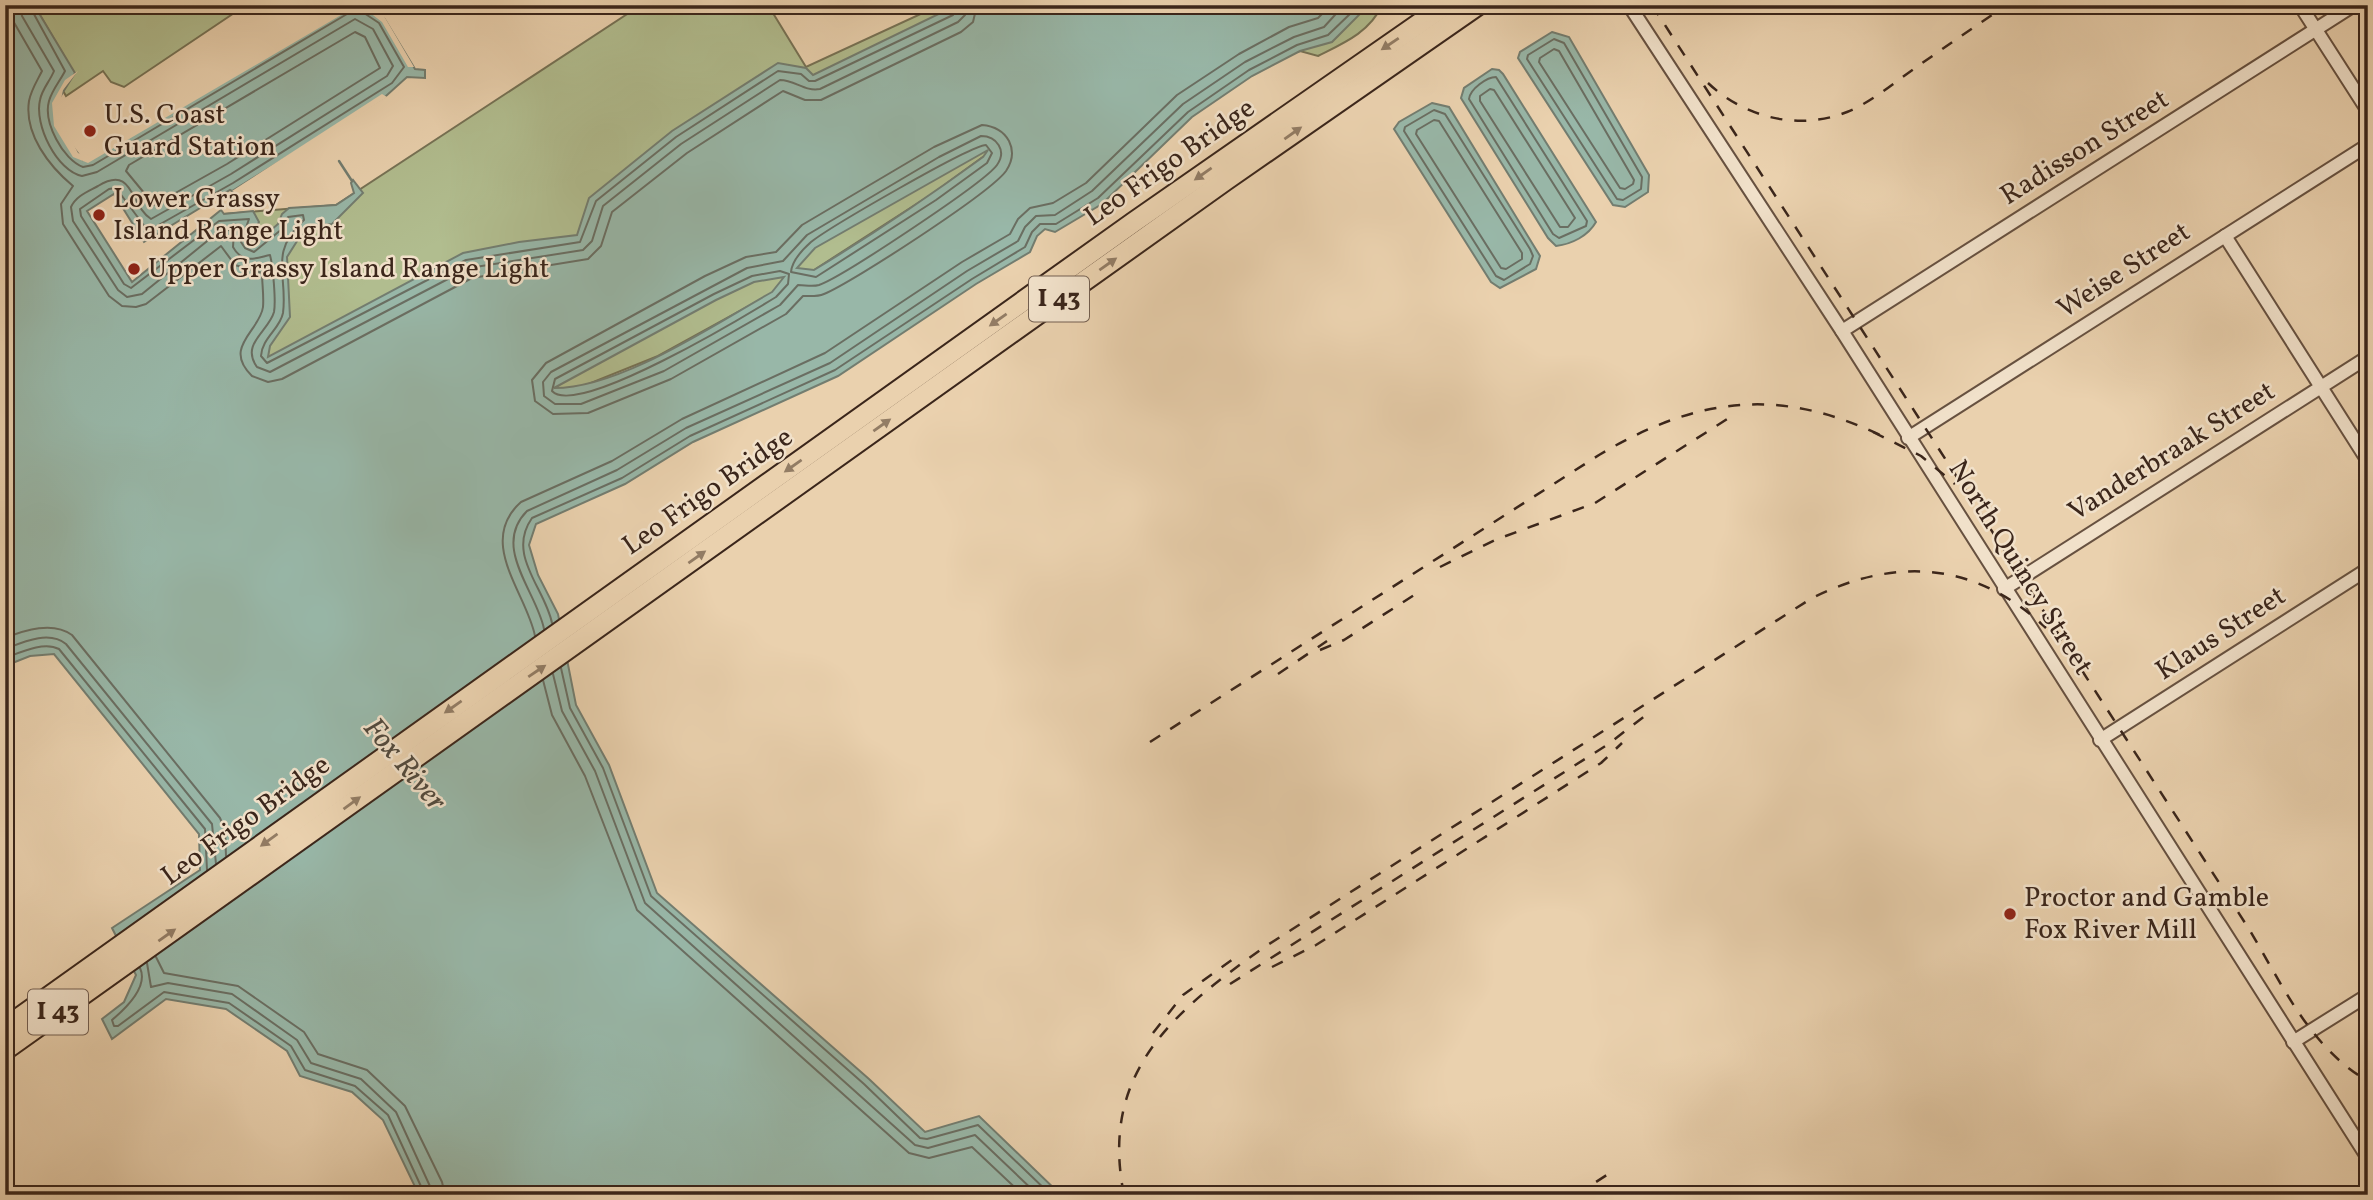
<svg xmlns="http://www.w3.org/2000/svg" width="2373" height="1200" font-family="Vollkorn,serif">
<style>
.green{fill:#b1bd8f;stroke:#767255;stroke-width:2}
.water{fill:#98b7a8;stroke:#737d70;stroke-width:2;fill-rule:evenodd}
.pier{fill:#ead1ae}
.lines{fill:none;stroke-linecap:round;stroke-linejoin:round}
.shore{stroke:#6a6e62;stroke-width:2}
.stream{stroke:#737d70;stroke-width:2.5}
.minor-casing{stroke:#675140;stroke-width:16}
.highway-casing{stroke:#3b261b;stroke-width:23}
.minor{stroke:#f1e1ca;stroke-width:12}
.highway{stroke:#ead1ae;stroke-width:19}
.rail{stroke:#3b261b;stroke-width:2.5;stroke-dasharray:12 12;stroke-linecap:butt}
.oneway{fill:#927c64}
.poi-dot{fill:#8f2418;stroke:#f1e1ca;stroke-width:2.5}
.labels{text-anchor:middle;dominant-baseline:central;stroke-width:5;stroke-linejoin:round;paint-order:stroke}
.shield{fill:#f1e1ca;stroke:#725e50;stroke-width:2}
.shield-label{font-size:26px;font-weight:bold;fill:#3b261b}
.poi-label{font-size:28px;fill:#3b261b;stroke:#f1e1ca;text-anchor:start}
.street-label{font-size:28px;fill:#3b261b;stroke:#f1e1ca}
.water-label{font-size:30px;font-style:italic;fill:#524a3e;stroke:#f1e1ca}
</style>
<rect width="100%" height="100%" fill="#ead1ae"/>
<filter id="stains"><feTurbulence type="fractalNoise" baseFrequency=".00286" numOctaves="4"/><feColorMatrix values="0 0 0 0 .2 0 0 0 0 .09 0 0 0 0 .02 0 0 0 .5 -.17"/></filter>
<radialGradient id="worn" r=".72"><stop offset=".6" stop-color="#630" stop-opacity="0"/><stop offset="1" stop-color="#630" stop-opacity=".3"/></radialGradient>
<!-- green -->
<g class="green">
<polygon points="34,5 246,5 124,87 111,82 103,71 66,96 62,89 74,73"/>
<path d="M641,5h127l38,62 134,-62h442c-12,27 -38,38 -64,51l-18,-5 -317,106 -51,37 -118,76 -156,86 -80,32 -72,57 -239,-87 -43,-144 112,-9z"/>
</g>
<!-- water -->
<g class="water">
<path d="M5,5h29l41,68 -20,32 4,23 24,32 259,-151 21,-4 21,13 31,51 10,1v8l-18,-1 -21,19 -154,95 -2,-1 -86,52 -30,-48 -27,17 45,71 89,-72 3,4 29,-3 6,11 -11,20 6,3 24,-21 4,-10 7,-6 47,-3 18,-12 -3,-10 2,-3 10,13 -31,31 -26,3 -19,30 3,60 -20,29 -2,11 195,-104 56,-11 58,-7 12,-37 83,-67 106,-68 28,5 7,7 144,-70h402l1,9 -28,28 -32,9 -48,25 -60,41 -90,87 -47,28 -10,-3 -8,7 -7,16 -54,32 -138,92 -145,66 -68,42 -89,40 -7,21 9,30 20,39 18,91 33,60 48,128 212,186 56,53 54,-16 82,79h-642l-36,-75 -31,-28 -52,-16 -13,-25 -61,-42 -60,-10 -54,40 -10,-20 22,-17 12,-27 -24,-47 88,-58 -1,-36 -145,-180 -24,2 -25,10zM988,150l-5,7c-55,40 -111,78 -169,113l-17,-2 18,-20zM784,277l-12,15c-59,33 -151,96 -218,96l162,-88 38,-18z"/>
<polygon points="1552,32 1569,37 1649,175 1648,192 1625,207 1613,205 1518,58 1520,52"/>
<path d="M1492,69l7,1 4,4 93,148c-8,14 -24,22 -40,24l-8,-8 -87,-140 3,-10z"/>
<polygon points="1432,103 1449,107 1540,256 1536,269 1500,288 1491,282 1394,129 1399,122"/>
</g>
<!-- pier -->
<g class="pier">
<polygon points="343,5 368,5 384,16 414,67 408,67 382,22 369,12 353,8 88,163 73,157 54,126 52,103 65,80 78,71 63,90 58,114 78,153 86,156"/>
<polygon points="382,94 387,97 239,191 232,191"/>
</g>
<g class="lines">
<!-- shore -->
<g class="shore">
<path d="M9,5l3,14 30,52c-5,10 -11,19 -13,30 -5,33 20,65 44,85l-12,18 2,20 46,72 13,10 14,1 10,-3 75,-58 14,19 27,8c0,10 2,23 1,34 -3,24 -41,40 -11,69l16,6 14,-3 190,-101 116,-19 13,-13 11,-34 75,-59 96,-62 22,9h16l140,-68 12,-10 4,-17"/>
<path d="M20,5l2,11 32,55c-4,10 -12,18 -14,29 -6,25 17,71 42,76l15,-4 258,-153 18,10 20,37 -6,10 -156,98 -80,45c-21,-13 -17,-55 -53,-33 -11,6 -22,10 -27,21l2,14 45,69 9,7 15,-3 80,-65 12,2 -1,16c10,18 23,11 37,8 3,11 6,46 4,57 -5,19 -34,32 -17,55l13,5 199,-104 114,-18 9,-9 11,-35 78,-62 99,-64c15,0 25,12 40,9l138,-67 7,-7 2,-10"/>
<path d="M29,5l36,66c-5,10 -13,19 -16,30 -6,21 14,59 34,66l10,-2 254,-151 3,-9"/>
<path d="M362,5l2,8 15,10 25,44 -12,16 -159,100 -85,48 -32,-43 -7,1 -29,20 1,7 43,68 7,4 88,-67 30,-2 -8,23 4,6 9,4 28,-23 6,-12 15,-2 1,5c-36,33 -16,55 -21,93 -3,16 -21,25 -22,43l6,7 199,-103 114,-18 16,-41 80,-64 102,-66 23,3 8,7h6l138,-66 5,-10"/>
<polygon points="355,32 365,37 380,68 227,164 154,205 126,171 129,165"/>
<polygon points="1554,39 1564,43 1642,177 1641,189 1623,200 1617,199 1527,59 1528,55"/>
<polygon points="1554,49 1559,51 1634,180 1633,184 1625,189 1620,188 1539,62 1540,58"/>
<path d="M1496,77l91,144 -1,5 -27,12 -6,-4 -84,-135c1,-10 18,-22 27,-22z"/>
<polygon points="1490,89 1494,90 1575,218 1568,227 1560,227 1480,101 1480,96"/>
<polygon points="1434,110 1445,114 1530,249 1533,256 1530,264 1504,280 1496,276 1404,131 1405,127"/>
<polygon points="1434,120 1439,121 1522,253 1522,259 1506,269 1501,268 1416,134 1417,130"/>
<path d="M982,125c12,1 21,5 27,16 5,10 3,21 -3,30 -16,22 -153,111 -182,123 -7,3 -14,2 -21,2l-17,18 -115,65 -83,34 -35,1 -18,-13 -3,-21 14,-17 159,-87 41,-19 30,-5 26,-27 132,-78z"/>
<path d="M981,136c16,0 26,15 16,29 -13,18 -155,112 -178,120 -7,2 -14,0 -21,0l-18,20 -116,66 -83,33h-26l-11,-8 -1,-14 8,-10 196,-104 36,-7 24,-26 132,-78z"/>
<path d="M986,145l6,8 -5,10 -51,37 -120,77 -25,-5c1,-12 11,-22 20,-30 19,-15 158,-96 175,-97z"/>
<path d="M780,271l9,3 -1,10 -12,13c-31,19 -199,121 -224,94l3,-12 159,-85 38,-18z"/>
<path d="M552,623c-7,-35 -46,-68 -20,-105l90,-40 68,-42 145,-66 137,-91 53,-32 7,-15 8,-8h16l42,-26 90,-86 61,-42 48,-25 31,-10 24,-23 1,-7"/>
<path d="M544,629c-7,-37 -53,-82 -17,-118l90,-41 69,-42 144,-65 137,-92 51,-30 7,-14 11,-11 19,-1 37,-24 91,-87 62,-42 49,-25 30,-10 20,-22"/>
<path d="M535,636c-8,-42 -59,-94 -14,-134l91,-41 70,-42 143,-66 137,-91 48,-28 8,-15 12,-11 23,-5 33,-20 91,-88 62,-41 50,-27 29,-9 13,-13"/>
<path d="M5,638c20,-8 48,-17 67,-3l148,183 5,12 1,26"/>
<path d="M5,649c18,-7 44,-19 61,-5l146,180 4,40"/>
<path d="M5,658c16,-6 39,-17 54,-9l146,180 2,41"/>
<polyline points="561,668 570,708 603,768 651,896 864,1084 920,1138 927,1139 978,1125 1051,1195"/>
<polyline points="553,674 562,711 595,771 645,903 915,1145 928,1148 975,1135 1038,1195"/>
<polyline points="543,680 552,715 585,776 637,910 909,1153 929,1158 972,1147 1023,1195"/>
<polyline points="156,957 164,973 238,986 304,1032 318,1054 367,1070 405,1106 442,1182 445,1195"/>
<polyline points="147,963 151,987 168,983 232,994 297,1040 311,1063 361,1079 396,1112 434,1195"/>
<path d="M140,968c9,19 -15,41 -28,52l2,6h4l46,-34 65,11 62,43 14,24 50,16 33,29 37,80"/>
</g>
<!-- stream -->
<polyline class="stream" points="339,161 352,181"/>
<!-- minor casing -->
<g class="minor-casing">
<g id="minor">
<polyline points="1629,5 1842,331 2368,1158"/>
<polyline points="2300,5 2368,111"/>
<polyline points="2225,236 2368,461"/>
<polyline points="1842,331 2354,5"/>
<polyline points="1908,438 2368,145"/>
<polyline points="2004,589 2368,357"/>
<polyline points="2100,740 2368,569"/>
<polyline points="2293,1042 2368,995"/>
</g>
</g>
<!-- highway casing -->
<g class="highway-casing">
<g id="highway">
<polyline points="5,1028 1134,222 1446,5"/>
<polyline points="5,1050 1226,180 1478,5"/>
</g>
</g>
<!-- minor -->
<use href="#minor" class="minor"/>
<!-- highway -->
<use href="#highway" class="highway"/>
<!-- rail -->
<g class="rail">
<path d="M1652,5l597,924c33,55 61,119 119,152"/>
<path d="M1708,83c37,35 91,48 139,29 25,-10 49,-31 71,-46 30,-21 59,-41 89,-61"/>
<polyline points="1873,432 1921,456 1955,484"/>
<polyline points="1440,567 1495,540 1595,503 1732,416"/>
<polyline points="1320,650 1344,640 1422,590"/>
<polyline points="1278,674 1327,641"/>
<path d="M1150,742l449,-287c96,-57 178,-69 281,-20"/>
<polyline points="1272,967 1316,945 1601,763 1622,743"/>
<polyline points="1230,984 1607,745 1650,712"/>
<polyline points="1153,1033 1183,995 1240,954"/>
<path d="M1124,1195c-25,-123 50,-184 142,-249l546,-348c85,-42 164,-36 234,30"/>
<polyline points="1576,1195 1616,1169"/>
</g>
</g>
<!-- one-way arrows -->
<defs><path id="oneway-solid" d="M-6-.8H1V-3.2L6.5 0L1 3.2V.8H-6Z" transform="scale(1.75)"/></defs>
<g class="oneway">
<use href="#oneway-solid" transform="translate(1390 44) rotate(146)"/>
<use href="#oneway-solid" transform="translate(1293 133) rotate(-35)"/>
<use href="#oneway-solid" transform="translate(1203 174) rotate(145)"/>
<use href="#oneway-solid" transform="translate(1108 264) rotate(-35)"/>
<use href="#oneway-solid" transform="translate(998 320) rotate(145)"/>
<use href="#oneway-solid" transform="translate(882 425) rotate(-35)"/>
<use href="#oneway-solid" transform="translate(793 466) rotate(145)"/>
<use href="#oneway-solid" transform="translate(697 557) rotate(-35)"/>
<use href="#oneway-solid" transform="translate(537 671) rotate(-34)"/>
<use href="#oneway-solid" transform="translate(453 707) rotate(145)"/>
<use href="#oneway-solid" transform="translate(352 803) rotate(-36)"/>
<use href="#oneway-solid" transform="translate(269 840) rotate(144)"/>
<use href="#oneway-solid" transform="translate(167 935) rotate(-35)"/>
</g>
<!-- markers -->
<g class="poi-dot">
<circle cx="90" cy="131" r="7"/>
<circle cx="99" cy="215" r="7"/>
<circle cx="134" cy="269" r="7"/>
<circle cx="2010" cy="914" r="7"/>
</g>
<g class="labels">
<!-- shield labels -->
<g class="shield">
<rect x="1029" y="276.5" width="60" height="45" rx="5"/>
<rect x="28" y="989.5" width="60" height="45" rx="5"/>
</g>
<g class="shield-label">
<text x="1059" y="299">I 43</text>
<text x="58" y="1012">I 43</text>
</g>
<!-- poi labels -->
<g class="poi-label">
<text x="104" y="115">U.S. Coast<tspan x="104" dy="32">Guard Station</tspan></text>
<text x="113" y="199">Lower Grassy<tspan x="113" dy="32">Island Range Light</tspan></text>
<text x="148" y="269">Upper Grassy Island Range Light</text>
<text x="2024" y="898">Proctor and Gamble<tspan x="2024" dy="32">Fox River Mill</tspan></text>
</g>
<!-- street labels -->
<g class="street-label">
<text transform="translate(2085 148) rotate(-32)">Radisson Street</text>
<text transform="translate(1170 163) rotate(-35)">Leo Frigo Bridge</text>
<text transform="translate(2124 271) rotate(-33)">Weise Street</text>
<text transform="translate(2172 452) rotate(-32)">Vanderbraak Street</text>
<text transform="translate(708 492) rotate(-35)">Leo Frigo Bridge</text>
<text transform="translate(2020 568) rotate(58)">North Quincy Street</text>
<text transform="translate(2221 634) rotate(-33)">Klaus Street</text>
<text transform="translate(246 821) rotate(-36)">Leo Frigo Bridge</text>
</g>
<!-- water labels -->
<g class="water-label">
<text transform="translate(404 765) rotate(50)">Fox River</text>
</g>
</g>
<!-- margin -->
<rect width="2373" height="1200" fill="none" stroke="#ead1ae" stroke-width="28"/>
<rect x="7" y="7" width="2359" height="1186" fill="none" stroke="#3b261b" stroke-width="3.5"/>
<rect x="14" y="14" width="2345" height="1172" fill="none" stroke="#3b261b" stroke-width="2"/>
<rect width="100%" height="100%" filter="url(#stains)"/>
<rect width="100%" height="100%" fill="url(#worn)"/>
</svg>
